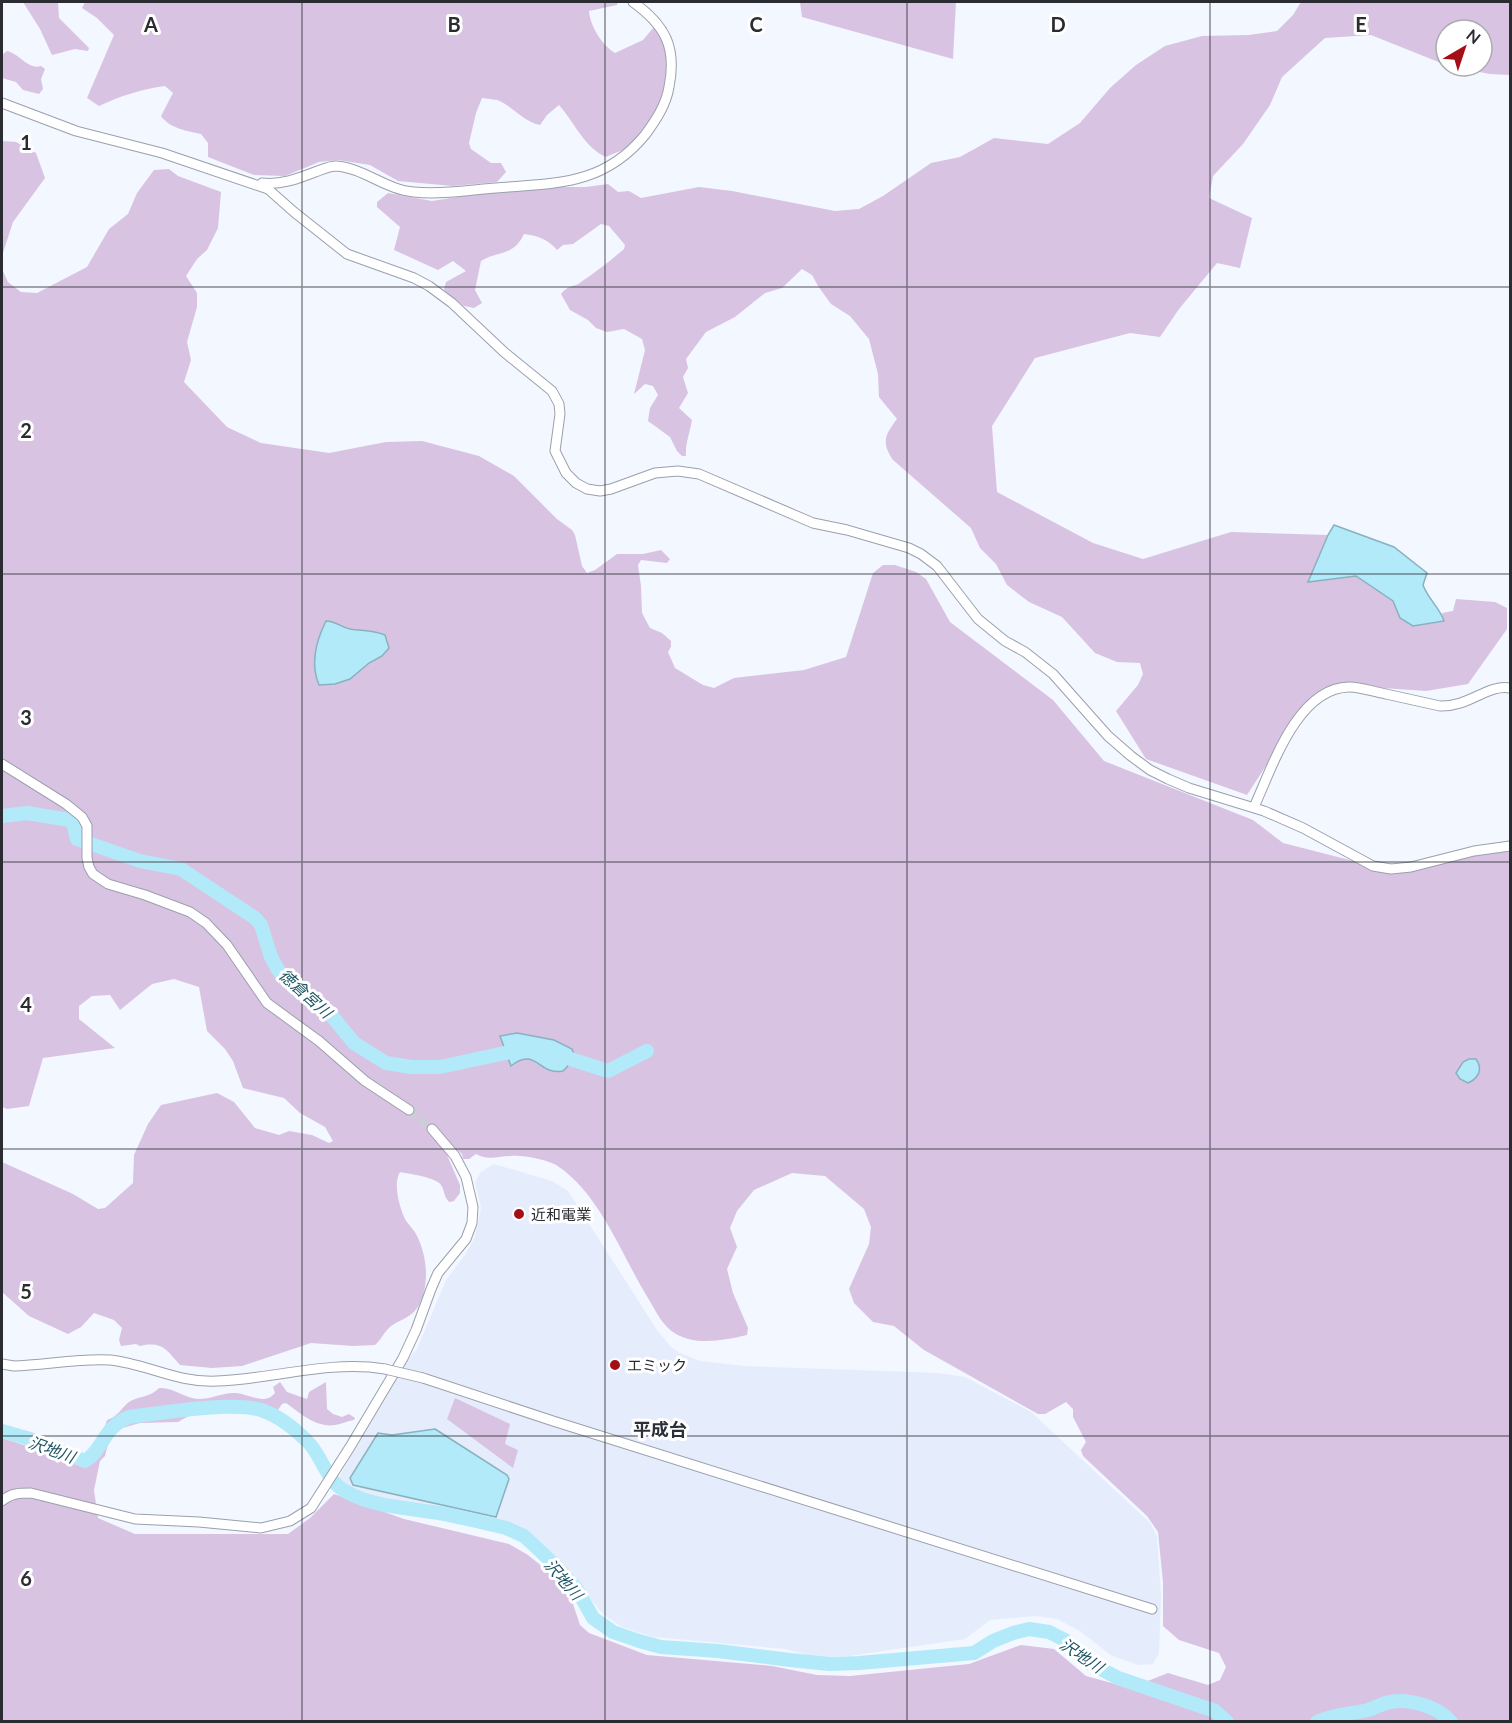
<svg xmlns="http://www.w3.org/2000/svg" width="1512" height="1723" font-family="Lato,'Noto Sans JP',sans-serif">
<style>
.built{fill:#e5ecfc}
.green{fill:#d8c3e3}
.water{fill:#b2eafa;stroke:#89b1be;stroke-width:1.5}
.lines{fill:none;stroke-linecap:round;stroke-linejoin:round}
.river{stroke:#b2eafa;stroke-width:14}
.minor-tunnel{stroke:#cbced6;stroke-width:9;stroke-dasharray:9 4.5;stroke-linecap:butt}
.minor-casing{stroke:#9aa0ac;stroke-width:11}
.minor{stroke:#fff;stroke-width:9}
.minor-bridge-casing{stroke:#9aa0ac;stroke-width:11;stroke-linecap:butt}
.minor-bridge{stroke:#fff;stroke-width:9}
.grid{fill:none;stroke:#2a2c31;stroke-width:1.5;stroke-opacity:0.55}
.poi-dot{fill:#a50e15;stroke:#fff;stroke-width:2}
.labels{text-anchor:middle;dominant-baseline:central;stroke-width:6;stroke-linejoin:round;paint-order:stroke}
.poi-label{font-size:15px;fill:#2a2c31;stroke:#fff;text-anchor:start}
.water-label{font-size:16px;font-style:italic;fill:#1b5564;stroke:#fff}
.quarter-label{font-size:18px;font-weight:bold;fill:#2a2f39;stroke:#fff}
.grid-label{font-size:20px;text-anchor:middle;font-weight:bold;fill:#2a2c31;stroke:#fff;stroke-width:6;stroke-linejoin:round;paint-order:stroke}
</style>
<rect width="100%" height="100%" fill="#f3f7ff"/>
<!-- built -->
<polygon class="built" points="494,1164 552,1181 568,1191 657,1330 671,1347 680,1353 700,1361 744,1366 939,1373 965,1377 1031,1412 1150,1523 1157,1536 1161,1596 1159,1653 1153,1664 1139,1665 1112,1656 1080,1631 1057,1619 1035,1616 990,1620 965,1639 849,1656 815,1657 785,1649 653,1637 622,1627 603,1614 558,1561 530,1532 502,1523 350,1491 343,1486 338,1479 385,1396 407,1360 417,1349 446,1280 465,1255 475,1237 481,1208 475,1182 481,1172"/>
<!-- green -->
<g class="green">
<polygon points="23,2 58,2 59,18 89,48 88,51 75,49 52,55 40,29"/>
<path d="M85,2h533l-1,3 -28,6c1,15 13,34 26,42l28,-13 11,-13c3,5 8,10 10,16 13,31 -9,80 -32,102 -7,5 -18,8 -26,12 -22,-10 -31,-34 -47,-52l-12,10 -7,10c-18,-4 -27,-19 -43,-25 -4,-1 -10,-1 -15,-2l-6,15 -7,30 2,6 20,14h10l5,9 -9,10 -44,4 -55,-5 -28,-16 -32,-5 -19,2 -34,14 -31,-1 -46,-18v-14l-7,-9c-14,-3 -32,-6 -40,-18l12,-23 -8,-7c-23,3 -45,10 -66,20l-12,-8 27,-63 -17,-17 -15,-10z"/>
<polygon points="800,2 956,2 953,59 802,17"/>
<path d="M1301,2h209v73l-20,-1 -42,-8h34v-36h-36v35l-75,-30 -46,3 -43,39 -12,28 -27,39 -30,32 -4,22 43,20 -12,50 -23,-5 -38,46 -19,28 -30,-4 -95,25 -43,68 5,66 96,51 50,16 88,-27 97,3 -19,46 47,-5 37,25 50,20 -1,-8 11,-2 3,-12 39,3 12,6v21l-39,55 -42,7 -43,-3 -33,-1 -16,3 -35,25 -52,80 -101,-36 -30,-48 22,-26 5,-11 -3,-11 -23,-1 -22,-9 -33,-36 -33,-15 -22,-17 -11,-21 -16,-16 -9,-20 -78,-68c-12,-18 -8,-25 4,-41l-18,-22 -1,-23 -9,-35 -19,-23 -19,-12 -13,-18 -6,-11 -10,-6 -20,19 -17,5 -30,24 -29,15 -20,27 2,9 -5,9 5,16 -9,15 13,12c-2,12 -7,24 -6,36h-4l-5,-5 -7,-14 -22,-16 2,-13 8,-13 -5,-9 -8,-2 -11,10 11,-44 -3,-11 -18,-10 -17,3 -11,-4 -8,-8 -18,-10 -9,-16c10,-11 13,-6 20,-12 15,-10 29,-21 43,-33l1,-4 -16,-19 -8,-2 -28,20 -10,1 -6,5c-9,-11 -19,-14 -33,-16 -11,23 -25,16 -43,27l-6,29 7,13 -8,5 -10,-2 -20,-16 2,-8 20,-11 -13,-10 -15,9 -44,-20 6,-23 -23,-20v-5l11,-9 44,8 50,-8 76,-6h28l22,-3 10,8 11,-1 12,7 58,-11 33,4 103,20 24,-2 24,-13 48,-33 29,-6 34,-19 54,6 32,-21 30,-35 26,-23 29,-19 37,-10 47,-1 28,-4 16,-16z"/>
<path d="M7,51c13,3 21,19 34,15l4,3 -4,10 2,10 -4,5 -16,-4 -7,-8 -14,-4v-23z"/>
<polygon points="2,141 16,142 36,153 45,178 13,222 2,256"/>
<path d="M169,169l9,7 43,16 -3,36 -11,22 -10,9 -11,17 11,17v14l-10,35 4,18 -7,22 43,45 34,16 68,10 57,-11 36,-1 57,15 35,20 43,43 15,11 3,5 7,31 5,7 8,-3 22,-16h26l18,-4 9,9 -3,4 -26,-3 -3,5 3,21 1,27 8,15 12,5 9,8v6l-3,5 7,16 28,17 11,3 20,-10 70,-8 42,-13 27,-84 10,-8h12l21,7 10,7 24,43 103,78 51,61 149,59 30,23 94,24h34l63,-16 36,-2v872h-1508v-283l59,19 19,8 11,-2 15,-20 2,1 -3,12 -5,5 -6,29 4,28 37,16h153l22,-16 24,-24 70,25 105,25 19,11 16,13 27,30 9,27 9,8 58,22 125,11 45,9 33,1 119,-12 52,-19 33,4 32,27 44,12 38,-15 40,12 12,-5 6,-13 -7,-14 -40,-13 -16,-14v-44l-5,-50 -11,-16 -64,-60 -2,-6 5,-8 -13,-25v-8l-7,-7 -21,12h-7l-114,-64 -30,-24 -21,-4 -19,-19 -5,-14 20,-45 2,-17 -7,-18 -39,-33 -33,-3 -38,17 -17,21 -7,17 7,19 -10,22 6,24 15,35 -1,7c-22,5 -50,11 -71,-1 -14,-8 -20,-23 -28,-36 -26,-42 -47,-102 -89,-131 -9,-7 -36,-12 -48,-11 -14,0 -22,5 -35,-2l-7,5h-6l-1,-5 -5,-4 -10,5 13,30v8l-6,8 -5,1c-6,-7 -4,-11 -8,-17 -5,-8 -32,-11 -41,-13 -7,11 -1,33 4,45 3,7 10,12 13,19 10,20 13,48 2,69 -7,13 -19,14 -29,22 -6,5 -9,13 -15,18l-22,1 -42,-3 -69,23 -30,2 -32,-3c-14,-16 -18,-24 -40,-19l-4,-2 -15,2 -2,-6 3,-12 -8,-8 -20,-7 -13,14 -13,7 -39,-18 -27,-24v-130l71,32 25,15 7,-1 28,-25 1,-28 14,-31 13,-19 56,-12 17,9 21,26 24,7 10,-4 23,4 17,8 4,-2 -8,-14 -25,-14 -16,-15 -41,-10 -10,-27 -8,-12 -18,-18 -8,-44 -25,-8 -22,5 -32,26 -10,-15 -18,1 -13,10v13l36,29 -72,10 -14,48 -22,3 -5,-2v-838l6,13 13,10 16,1 50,-26 22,-38 19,-15 9,-21 17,-23z"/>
<path d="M280,1382l7,10 20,7 2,-7 17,-10 1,27 6,5 9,3 7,-3 6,4 -1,2c-7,1 -12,4 -19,5 -19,3 -35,-12 -49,-22l-4,1 -6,9 -30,-10 -22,2 -17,7 -15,2 -14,8 -38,1 -21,6 -9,7 -7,-4 4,-12c11,-3 14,-12 22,-18 12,-7 20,-4 30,-14 15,-1 26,11 40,11 12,0 25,-7 37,-6 14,1 28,13 39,0l-2,-6z"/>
<polygon points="455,1398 510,1424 505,1444 518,1450 513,1468 447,1419"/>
</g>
<!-- water -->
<g class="water">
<path d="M1334,525l60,22 33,26 -4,12c5,14 17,23 21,36l-31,5 -13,-8 -7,-17 -37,-25 -48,6 20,-47z"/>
<path d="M326,621c10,0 14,6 24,8 13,2 22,1 35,6l4,13 -7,8 -13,7 -19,16 -15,5 -16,1c-9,-21 -3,-44 7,-64z"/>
<path d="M517,1033l37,7 18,9 2,5 -7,13 -4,4c-24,5 -27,-25 -52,-5l-11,-30z"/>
<path d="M1469,1059h7c7,10 3,19 -8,24l-8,-4 -4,-6 7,-11z"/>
<polygon points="435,1429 507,1475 509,1479 496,1517 353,1485 350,1478 378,1433 392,1435"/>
</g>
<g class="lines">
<!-- river -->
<g class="river">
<polyline points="2,816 27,813 69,820 73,823 77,839 140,861 181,869 255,918 261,925 271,957 278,970 292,985 332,1016 354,1043 386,1063 412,1067 440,1067 524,1049"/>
<polyline points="555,1054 608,1071 647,1051"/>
<path d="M2,1431l28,8 55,22c20,-13 17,-33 44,-44 32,-4 103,-16 132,-7 16,5 34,19 46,31 15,14 19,40 38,50 27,16 64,17 94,22 22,4 45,10 67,15l18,8 30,28 22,24 17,30 20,14 26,9 22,6 57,4 72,9 39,4 30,-1 115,-10 19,-12 20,-8 16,-4 20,3 16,8 23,22 30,16 97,33 12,11"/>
<path d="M1317,1722c16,-8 34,-8 51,-12 6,-2 12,-5 18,-7 20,-6 52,3 65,19"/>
</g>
<!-- minor-tunnel -->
<polyline class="minor-tunnel" points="409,1110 432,1129"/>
<!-- minor casing -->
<g class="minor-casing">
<g id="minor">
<polyline points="2,103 76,131 162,153 268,189 294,212 347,254 414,278 429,286 452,303 504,352 552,391 559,404 560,414 555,451 566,473 576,483 587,489 600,491 611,489 655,473 678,471 699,474 813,523 847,530 909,548 921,554 937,566 978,619 1005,641 1025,652 1053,674 1108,736 1131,756 1150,770 1168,779 1189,788 1264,811 1303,828 1373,866 1391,869 1411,867 1474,851 1510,846"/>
<path d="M262,183c19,2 35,-4 53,-11 6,-2 14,-6 21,-6 28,2 50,24 78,26 27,3 55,-2 82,-4 59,-5 107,-2 149,-53 11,-15 21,-30 24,-48 8,-40 -4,-62 -36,-85"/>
<polyline points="2,764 66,804 82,817 87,826 87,858 89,867 93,874 108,884 145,895 190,912 206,923 227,945 267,1003 319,1041 365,1081 409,1110"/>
<path d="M1254,807c18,-39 43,-119 95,-120 12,0 25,5 37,7 18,4 36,8 54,12 30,1 47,-22 70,-18"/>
<path d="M2,1364l12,2c30,-1 68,-8 96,-6 38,4 66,23 107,21 57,-2 111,-21 168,-12"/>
<polyline points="423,1378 553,1421 1152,1609"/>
<path d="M2,1501c9,-8 18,-8 29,-8l104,26 64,3 62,6 29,-7 21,-13 39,-61 53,-89 13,-28 15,-41 7,-16 28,-34 6,-16 1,-16 -7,-30 -11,-21 -23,-27"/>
</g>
</g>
<!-- minor -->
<use href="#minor" class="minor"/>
<!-- minor-bridge casing -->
<g class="minor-bridge-casing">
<polyline id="minor-bridge" points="385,1369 423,1378"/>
</g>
<!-- minor-bridge -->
<use href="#minor-bridge" class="minor-bridge"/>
</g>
<!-- grid -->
<path class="grid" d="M302,2v1720M605,2v1720M907,2v1720M1210,2v1720M2,287h1508M2,574h1508M2,862h1508M2,1149h1508M2,1436h1508"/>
<!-- markers -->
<g class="poi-dot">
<circle cx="519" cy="1214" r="6"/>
<circle cx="615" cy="1365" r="6"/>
</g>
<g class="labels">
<!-- poi labels -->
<g class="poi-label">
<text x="531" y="1214">近和電業</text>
<text x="627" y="1365">エミック</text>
</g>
<!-- water labels -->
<g class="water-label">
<text transform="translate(306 993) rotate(42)">徳倉宮川</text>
<text transform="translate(52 1449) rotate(20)">沢地川</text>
<text transform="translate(564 1579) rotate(49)">沢地川</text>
<text transform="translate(1082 1655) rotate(34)">沢地川</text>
</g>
<!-- quarter labels -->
<g class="quarter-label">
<text x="660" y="1429">平成台</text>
</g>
</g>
<g class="grid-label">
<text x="151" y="32">A</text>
<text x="454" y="32">B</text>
<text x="756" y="32">C</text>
<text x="1058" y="32">D</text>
<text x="1361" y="32">E</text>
<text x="26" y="150">1</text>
<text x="26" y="438">2</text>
<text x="26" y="725">3</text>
<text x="26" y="1012">4</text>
<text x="26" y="1299">5</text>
<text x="26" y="1586">6</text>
</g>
<!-- border -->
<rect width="1512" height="1723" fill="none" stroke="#2a2c31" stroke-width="6"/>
<!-- north arrow -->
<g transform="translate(1464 48) rotate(39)"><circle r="28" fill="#ffffff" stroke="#aaabad" stroke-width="1.5"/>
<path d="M0-4.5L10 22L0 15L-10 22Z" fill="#a50e15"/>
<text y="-9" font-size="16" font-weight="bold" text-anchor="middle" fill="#2a2c31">N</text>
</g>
</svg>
